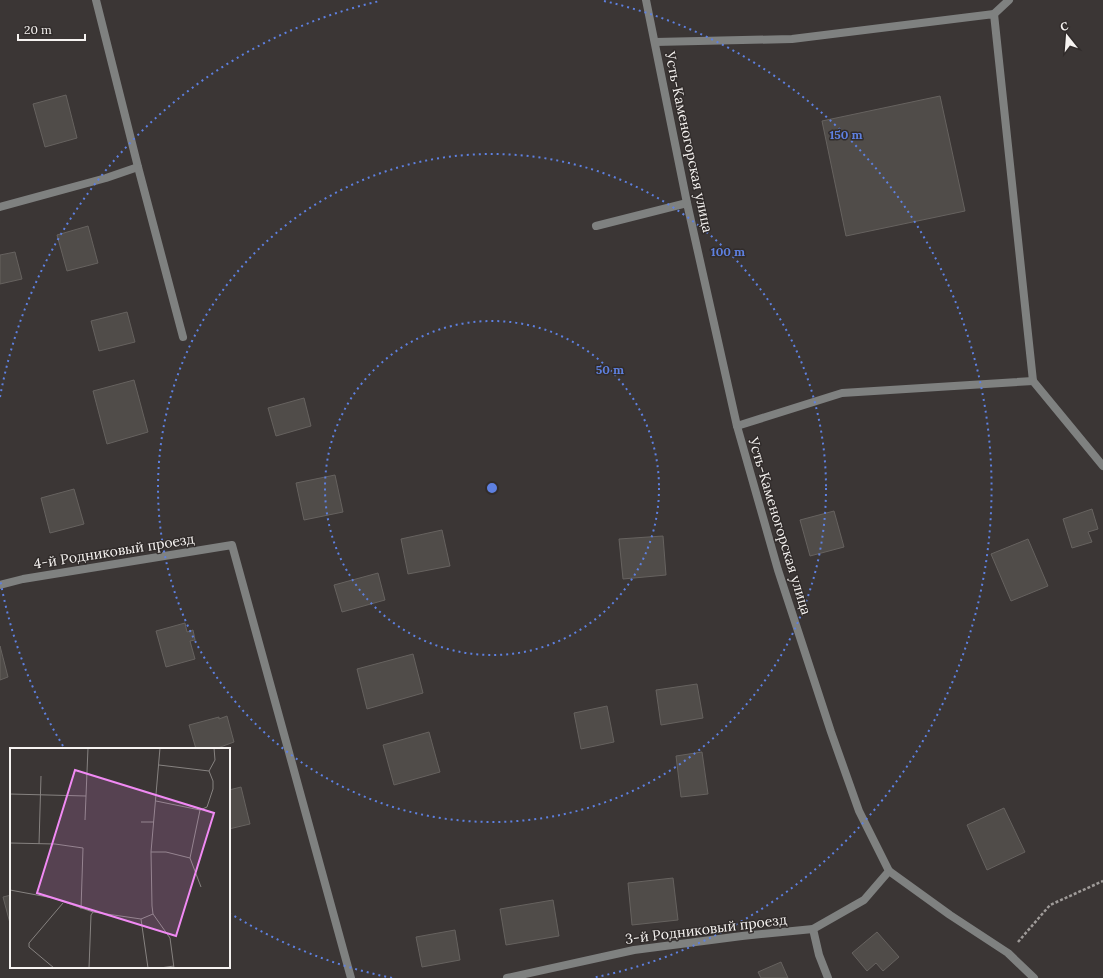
<svg xmlns="http://www.w3.org/2000/svg" width="1103" height="978" font-family="Lora,serif">
<style>
.building{fill:#504c49;stroke:#66625f}
.lines{fill:none;stroke-linecap:round;stroke-linejoin:round}
.path{stroke:#9f9b99;stroke-width:2.5;stroke-dasharray:3 2;stroke-linecap:butt}
.service{stroke:#7f8180;stroke-width:8}
.minor{stroke:#7f8180;stroke-width:8}
.tertiary{stroke:#7f8180;stroke-width:8}
.ring{fill:none;stroke:#5e80e0;stroke-width:2;stroke-dasharray:2 4}
.labels{text-anchor:middle;dominant-baseline:central;stroke-width:3;stroke-linejoin:round;paint-order:stroke}
.street-label{font-size:14px;fill:#f6f3f1;stroke:#312c2b}
.inset-road{fill:none;stroke:#868280;stroke-width:1}
.view{fill:#f18af4;fill-opacity:0.15;stroke:#f18af4;stroke-width:2}
.inset-edge{fill:none;stroke:#f6f3f1;stroke-width:2}
.centre{fill:#5e80e0;stroke:#312c2b;stroke-width:2}
.ring-label{font-size:12px;text-anchor:middle;font-weight:bold;fill:#5e80e0;stroke:#312c2b;stroke-width:3;stroke-linejoin:round;paint-order:stroke}
</style>
<rect width="100%" height="100%" fill="#3b3635"/>
<!-- building -->
<g class="building">
<polygon points="66,95 77,138 45,147 33,104"/>
<polygon points="940,96 965,211 846,236 822,121"/>
<polygon points="88,226 98,263 67,271 57,235"/>
<polygon points="15,252 22,279 0,284 0,255"/>
<polygon points="127,312 135,342 99,351 91,321"/>
<polygon points="134,380 148,432 107,444 93,391"/>
<polygon points="304,398 311,426 276,436 268,408"/>
<polygon points="335,475 343,512 304,520 296,483"/>
<polygon points="74,489 84,524 50,533 41,498"/>
<polygon points="1092,509 1098,529 1088,532 1092,542 1072,548 1063,519"/>
<polygon points="834,511 844,547 810,556 800,520"/>
<polygon points="442,530 450,566 408,574 401,539"/>
<polygon points="663,536 666,575 623,579 619,539"/>
<polygon points="1028,539 1048,586 1011,601 991,554"/>
<polygon points="378,573 385,600 342,612 334,585"/>
<polygon points="185,623 187,632 193,630 195,640 190,641 195,659 166,667 156,631"/>
<polygon points="0,646 8,677 0,680"/>
<polygon points="413,654 423,693 367,709 357,669"/>
<polygon points="697,684 703,718 661,725 656,690"/>
<polygon points="607,706 614,742 581,749 574,713"/>
<polygon points="227,716 234,742 215,749 196,749 189,725 219,717 219,719"/>
<polygon points="429,732 440,772 394,785 383,745"/>
<polygon points="702,752 708,794 681,797 676,756"/>
<polygon points="241,787 250,824 229,829 229,790"/>
<polygon points="1004,808 1025,852 987,870 967,825"/>
<polygon points="673,878 678,920 632,925 628,883"/>
<polygon points="11,895 11,927 3,897"/>
<polygon points="553,900 559,936 506,945 500,909"/>
<polygon points="455,930 460,960 422,967 416,937"/>
<polygon points="877,932 899,957 883,971 876,963 867,971 852,953"/>
<polygon points="781,962 788,978 761,978 758,972"/>
</g>
<g class="lines">
<!-- path -->
<polyline class="path" points="1018,942 1050,905 1103,881"/>
<!-- service -->
<g class="service">
<polyline points="994,14 1009,0"/>
<polyline points="655,42 792,39 994,14 1033,381 842,393 737,426"/>
<polyline points="596,226 687,203"/>
<polyline points="1033,381 1103,466"/>
<polyline points="813,929 819,955 828,978"/>
</g>
<!-- minor -->
<g class="minor">
<polyline points="96,0 138,167 183,337"/>
<polyline points="0,207 106,178 138,167"/>
<polyline points="0,585 23,579 232,545 351,978"/>
<polyline points="507,978 634,950 742,936 813,929 864,900 889,871 859,811 831,732 778,570 737,426 687,203 646,0"/>
</g>
<!-- tertiary -->
<polyline class="tertiary" points="889,871 950,915 1008,953 1034,978"/>
</g>
<!-- distance rings -->
<g class="ring">
<circle cx="492" cy="488" r="167"/>
<circle cx="492" cy="488" r="334"/>
<path d="M392 978A500 500 0 0 1 231 914M63 746A500 500 0 0 1 0 579M0 397A500 500 0 0 1 380 1M604 1A500 500 0 0 1 592 978"/>
</g>
<g class="labels">
<!-- street labels -->
<g class="street-label">
<text transform="translate(689 142) rotate(78)">Усть-Каменогорская улица</text>
<text transform="translate(780 526) rotate(73)">Усть-Каменогорская улица</text>
<text transform="translate(114 551) rotate(-9)">4-й Родниковый проезд</text>
<text transform="translate(706 929) rotate(-7)">3-й Родниковый проезд</text>
</g>
</g>
<!-- overview -->
<g transform="translate(10 748)">
<rect width="220" height="220" fill="#3b3635"/>
<path class="inset-road" d="M150,0l-9,104 1,54 1,8 17,24 4,30M149,17l50,6 6,-11 -1,-12M0,46l76,2M190,62l7,-3 6,-18v-8l-4,-10M75,72l3,-72M131,74h13M0,95l45,1 28,4 -2,61M29,96l2,-68M141,104h15l24,6 10,-48 -44,-9M180,110l11,29M0,142l43,8 40,14 48,7 12,-5M131,171l7,49M44,220l-25,-21v-4l34,-40M79,220l2,-53 2,-3M150,220l14,-2"/>
<path class="view" d="M65,22l139,43 -38,123 -139,-43z"/>
<rect width="220" height="220" class="inset-edge"/>
</g>
<circle cx="492" cy="488" r="6" class="centre"/>
<g class="ring-label">
<text x="846" y="139">150 m</text>
<text x="728" y="256">100 m</text>
<text x="610" y="374">50 m</text>
</g>
<!-- north arrow -->
<g transform="translate(1067 36) rotate(343)" stroke="#312c2b" stroke-width="3" paint-order="stroke">
<path d="M0-3L7 15L0 10L-7 15Z" fill="#f6f3f1"/>
<text y="-6" font-size="11" font-weight="bold" text-anchor="middle" fill="#f6f3f1">С</text>
</g>
<!-- scale -->
<path d="M18 34v6h67v-6" fill="none" stroke="#f6f3f1" stroke-width="2"/>
<text x="24" y="34" font-size="12" fill="#f6f3f1" stroke="#312c2b" stroke-width="3" paint-order="stroke">20 m</text>
</svg>
